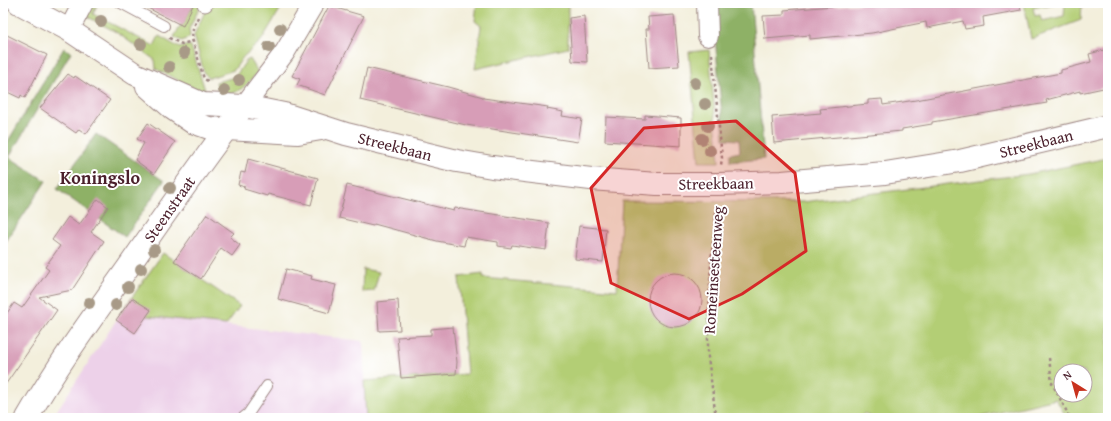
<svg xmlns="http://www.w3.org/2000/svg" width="1111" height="421" font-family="'Gentium Book Plus',serif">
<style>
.built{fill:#edd1e9}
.green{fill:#b3ce74;stroke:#7e7650;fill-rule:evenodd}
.forest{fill:#8eb166;stroke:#6c6848}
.building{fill:#d79db7}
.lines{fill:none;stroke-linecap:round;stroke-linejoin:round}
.service-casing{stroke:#9e8784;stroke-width:12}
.pedestrian-casing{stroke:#9e8784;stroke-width:17}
.minor-casing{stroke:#9e8784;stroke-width:22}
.tertiary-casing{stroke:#9e8784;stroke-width:24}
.path{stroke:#9e8784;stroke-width:2.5;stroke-dasharray:3 3;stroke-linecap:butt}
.service{stroke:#fff;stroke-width:10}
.pedestrian{stroke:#fff;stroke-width:15}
.minor{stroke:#fff;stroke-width:20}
.tertiary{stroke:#fff;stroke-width:22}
.tree{fill:#a89a87}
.marked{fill:#d62828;fill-opacity:0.2;stroke:#d62828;stroke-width:3;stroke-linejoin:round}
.labels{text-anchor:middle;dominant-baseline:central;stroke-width:4;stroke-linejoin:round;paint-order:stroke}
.street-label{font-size:16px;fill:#4a1f2b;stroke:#fff}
.quarter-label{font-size:18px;font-weight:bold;fill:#4a1f2b;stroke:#fff}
</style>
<rect width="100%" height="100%" fill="#fff"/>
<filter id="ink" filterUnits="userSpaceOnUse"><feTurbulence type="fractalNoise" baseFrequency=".025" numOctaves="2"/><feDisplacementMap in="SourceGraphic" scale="8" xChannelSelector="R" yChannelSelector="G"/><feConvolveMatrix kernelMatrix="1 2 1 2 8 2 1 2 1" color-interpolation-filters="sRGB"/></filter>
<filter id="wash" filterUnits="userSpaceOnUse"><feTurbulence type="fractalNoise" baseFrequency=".012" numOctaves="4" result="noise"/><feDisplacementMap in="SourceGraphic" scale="16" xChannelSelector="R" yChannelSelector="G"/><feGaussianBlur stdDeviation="0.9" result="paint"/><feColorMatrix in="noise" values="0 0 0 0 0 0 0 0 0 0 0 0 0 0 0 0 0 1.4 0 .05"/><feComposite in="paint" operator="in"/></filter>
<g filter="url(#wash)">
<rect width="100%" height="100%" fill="#f3efdc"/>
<!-- built -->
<polygon class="built" points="121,313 363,341 366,418 52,418"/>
<!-- green -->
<g class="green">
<polygon points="92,3 98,3 93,14 154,46 159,36 180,48 188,45 191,46 205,90 200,91 156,69 155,60 116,32 90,18 87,15"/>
<polygon points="198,3 201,5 189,29 190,37 182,41 174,37 181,25 183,25 194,4"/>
<polygon points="209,3 284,3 261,41 243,57 234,70 209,78 204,73 194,35"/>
<polygon points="477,3 568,3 568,48 475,69 481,26 475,21"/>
<polygon points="1024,3 1058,3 1033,8 1035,16 1040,15 1042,21 1064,16 1065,3 1082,3 1081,20 1031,39"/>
<polygon points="709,50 719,162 699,162 689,52"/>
<path d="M250,59l8,13c-11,13 -21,24 -38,23l-4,-13 19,-5 11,-16z"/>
<path d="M1108,158v260h-41l-11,-19 -80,19h-104l-8,-5 -3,5h-495l-2,-37 103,-7 -8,-97 24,-3v4l134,12 5,-89 181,1 226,-28zM1061,371h24v24h-24z"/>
<polygon points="163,253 240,306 226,325 121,313"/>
<polygon points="363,269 379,272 374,291 362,292"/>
</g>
<!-- forest -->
<g class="forest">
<polygon points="712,3 751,3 764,159 730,162 730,154 740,152 739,140 724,139"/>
<polygon points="64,48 71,52 9,157 46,181 3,246 3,146 5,146"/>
<polygon points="96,134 164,181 125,237 57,189"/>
</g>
<g id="blocks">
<!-- building -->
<g class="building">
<polygon points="138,3 194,3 183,26"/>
<polygon points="871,3 1020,3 1021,10 983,17 984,26 965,29 963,21 927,28 926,22 872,33 810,39 810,35 765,39 763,16 784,15 784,10"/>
<polygon points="329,6 364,16 325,95 297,85 300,79 292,76"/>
<polygon points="674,15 679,66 649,68 646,29 649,29 648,17"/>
<polygon points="584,16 587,62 572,61 569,18"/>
<polygon points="3,33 47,55 25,98 21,95 20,98 3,90"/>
<polygon points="1108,49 1108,87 1080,93 1080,91 1046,100 1047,103 932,122 932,124 902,129 902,131 774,143 772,117 821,113 820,109 868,104 868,100 882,99 883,105 916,100 1061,73 1061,70 1091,62 1089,54"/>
<polygon points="367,68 448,87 483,97 483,98 548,107 547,109 563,112 562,116 582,119 578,142 466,125 360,100"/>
<polygon points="68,74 74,78 75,76 110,100 86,134 79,129 76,133 40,108"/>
<polygon points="645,115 681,118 681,146 605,141 606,117 645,119"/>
<polygon points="148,123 175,142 154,174 135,160 144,143 137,139"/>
<polygon points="248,159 318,178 311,205 268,194 267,196 244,189 245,187 238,185 241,172 245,173"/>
<polygon points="347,185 454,211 455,208 549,223 546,250 512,245 511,248 498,246 498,242 466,237 464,246 437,241 374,224 373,226 339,218"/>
<polygon points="98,199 108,207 91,232 104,241 72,290 39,297 57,310 3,388 3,319 14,303 22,308 49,270 45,267 60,246 52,240 68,217 79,225"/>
<polygon points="207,214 234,233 230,237 240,245 232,256 221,248 201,279 174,261"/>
<polygon points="579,226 606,229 603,262 575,259"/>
<polygon points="286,269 312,276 311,279 336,285 329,313 278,299"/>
<circle cx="675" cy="300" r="27"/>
<polygon points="132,298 151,310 135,333 116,320"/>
<polygon points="398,300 400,330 379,331 377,302"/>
<polygon points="453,327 457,362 456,374 401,378 397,337 431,335 431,329"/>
</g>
</g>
</g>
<g filter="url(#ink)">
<use href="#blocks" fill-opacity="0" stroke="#9e8784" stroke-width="1"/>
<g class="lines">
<!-- service casing -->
<g class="service-casing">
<g id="service">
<polyline points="121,3 164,26"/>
<polyline points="243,418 248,414 267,386"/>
</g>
</g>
<!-- pedestrian casing -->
<g class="pedestrian-casing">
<polyline id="pedestrian" points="205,4 205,3"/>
</g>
<!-- minor casing -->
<g class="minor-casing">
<g id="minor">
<polyline points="707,3 708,36"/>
<polyline points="69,30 83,3"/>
<polyline points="244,106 285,52 314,3"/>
</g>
</g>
<!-- tertiary casing -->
<g class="tertiary-casing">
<g id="tertiary">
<polyline points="19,3 69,30 135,74 203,104 244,106 284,114 346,134 457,161 492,167 591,179 657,184 718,184 782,182 885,173 960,161 1108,126"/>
<polyline points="147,86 173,109 192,122 209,128 298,133 321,129"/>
<path d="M27,418c30,-52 65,-100 100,-149 38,-55 76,-110 117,-163"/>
</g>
</g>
<!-- path -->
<g class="path">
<polyline points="198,17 193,29 192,38 204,79 208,81"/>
<polyline points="169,38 182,44 193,41"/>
<polyline points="712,54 722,158 721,165"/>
<polyline points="1049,358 1052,383 1070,418"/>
<polyline points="716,418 708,357 708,332 711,261 717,203"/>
</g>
<!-- service -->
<use href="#service" class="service"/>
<!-- pedestrian -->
<use href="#pedestrian" class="pedestrian"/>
<!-- minor -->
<use href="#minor" class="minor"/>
<!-- tertiary -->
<use href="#tertiary" class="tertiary"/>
</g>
<!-- trees -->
<g class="tree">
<circle cx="101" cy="21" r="6"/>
<circle cx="280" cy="29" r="6"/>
<circle cx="141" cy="44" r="6"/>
<circle cx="269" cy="47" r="6"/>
<circle cx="184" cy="53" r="6"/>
<circle cx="169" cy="67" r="6"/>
<circle cx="239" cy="80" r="6"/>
<circle cx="695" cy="83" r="6"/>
<circle cx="224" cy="90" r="6"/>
<circle cx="705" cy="104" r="6"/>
<circle cx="708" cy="126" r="6"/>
<circle cx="702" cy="139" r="6"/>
<circle cx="710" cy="151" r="6"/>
<circle cx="170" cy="188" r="6"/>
<circle cx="154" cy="250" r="6"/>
<circle cx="141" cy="269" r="6"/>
<circle cx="128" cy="287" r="6"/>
<circle cx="89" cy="303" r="6"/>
<circle cx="116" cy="305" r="6"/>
</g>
</g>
<!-- marked area -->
<path class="marked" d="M736,121l59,52 11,78 -64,43 -53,25 -78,-36 -20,-95 53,-60z"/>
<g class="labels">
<!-- street labels -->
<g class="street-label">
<text transform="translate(1036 143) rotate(-14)">Streekbaan</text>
<text transform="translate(395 146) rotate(14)">Streekbaan</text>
<text transform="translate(716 183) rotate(-1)">Streekbaan</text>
<text transform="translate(169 209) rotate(-55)">Steenstraat</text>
<text transform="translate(713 270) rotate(-86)">Romeinsesteenweg</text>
</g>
<!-- quarter labels -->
<g class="quarter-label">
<text x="100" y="177">Koningslo</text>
</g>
</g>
<!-- margin -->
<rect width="1111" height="421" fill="none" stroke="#fff" stroke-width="16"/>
<!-- north arrow -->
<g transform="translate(1073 383) rotate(323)"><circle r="19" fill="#ffffff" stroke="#b7a5aa"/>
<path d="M0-3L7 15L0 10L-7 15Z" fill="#c8321e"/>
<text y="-6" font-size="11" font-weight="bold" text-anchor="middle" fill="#4a1f2b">N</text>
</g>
</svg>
